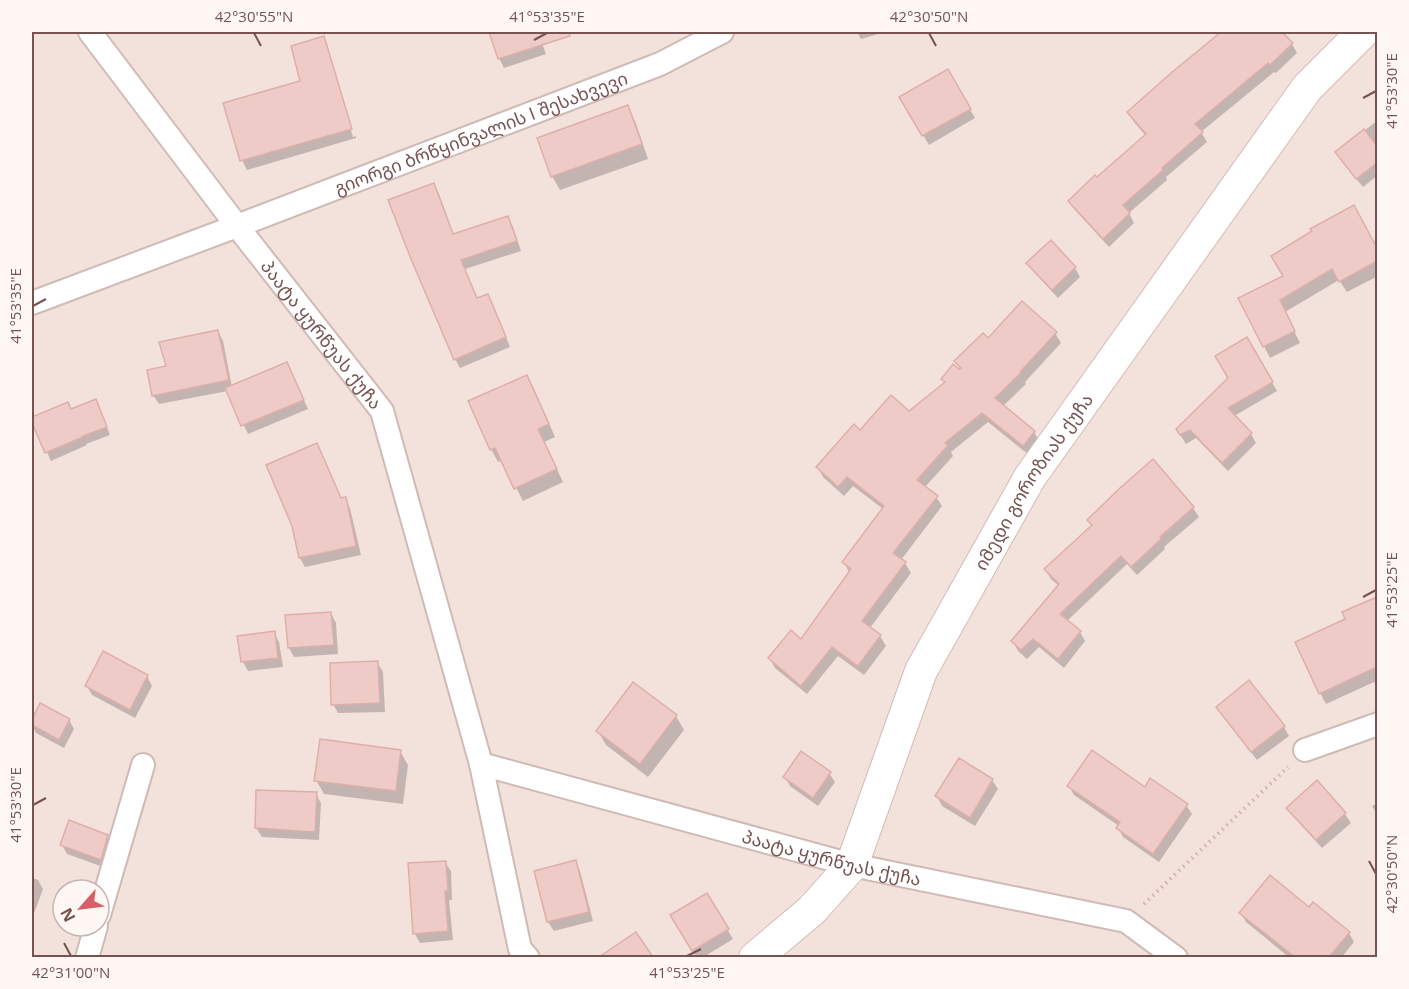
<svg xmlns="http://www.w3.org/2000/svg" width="1409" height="989" font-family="'Open Sans','Noto Sans Georgian',sans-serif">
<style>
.residential{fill:#f3e2dc;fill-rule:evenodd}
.shadow{fill:#0003}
.building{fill:#efcbc7;stroke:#e0aea9;stroke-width:1.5}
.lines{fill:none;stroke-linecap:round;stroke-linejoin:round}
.street-casing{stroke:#d0bab5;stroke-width:26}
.secondary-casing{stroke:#d5bab6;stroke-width:34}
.path{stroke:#d4aeaa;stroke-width:4;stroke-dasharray:1.5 4.5;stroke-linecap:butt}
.street{stroke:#fff;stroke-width:22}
.secondary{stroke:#fff;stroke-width:32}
.ticks{fill:none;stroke:#765351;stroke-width:2}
.labels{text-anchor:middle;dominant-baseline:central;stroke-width:4.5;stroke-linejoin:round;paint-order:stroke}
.street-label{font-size:18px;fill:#765351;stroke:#fef7f4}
.neatline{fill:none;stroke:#765351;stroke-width:2}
.ticks-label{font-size:15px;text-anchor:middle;fill:#765351}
</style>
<rect width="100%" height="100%" fill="#fbf2ed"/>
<!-- residential -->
<path class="residential" d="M32,32h1345v925h-1345zM63,890h36v36h-36z"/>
<!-- shadow -->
<g class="shadow">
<polygon points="490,32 538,32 546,54 504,68 499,58"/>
<polygon points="857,32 885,32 861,39"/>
<polygon points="1232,32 1280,32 1292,44 1297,53 1276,73 1274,72 1201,132 1207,142 1166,177 1167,180 1129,213 1134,223 1109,247 1075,210 1070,201 1146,136 1134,122 1129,113 1212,51"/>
<polygon points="324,38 328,46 326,46 353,137 356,136 356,138 247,170 242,160 302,82"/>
<polygon points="947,71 975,118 929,145 901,97"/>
<polygon points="627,107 635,121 648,159 560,190 552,176"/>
<polygon points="1378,120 1378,175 1363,187 1342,162 1337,152"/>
<polygon points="433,185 439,194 454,236 508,218 513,227 521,251 465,269 477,300 487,296 493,305 510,347 460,368 455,359"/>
<polygon points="1353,207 1378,250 1378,276 1347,292 1339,280 1285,312 1300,343 1270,358 1240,299 1285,277"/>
<polygon points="1028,263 1075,268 1080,277 1058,298 1034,272"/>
<polygon points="218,331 223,341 232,387 287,364 308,409 248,434 228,391 159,404 153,395 168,367"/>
<polygon points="1055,333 1061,343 1025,382 1026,384 1003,406 1034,432 1040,442 1029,455 988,422 951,452 953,456 925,487 936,497 942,506 901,560 905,563 911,573 870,628 880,636 886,646 864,675 838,656 807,694 775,668 770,659 801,641 849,572 844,562 883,509 853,486 844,496 823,477 818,467 861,432 909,413 945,383 943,379 963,374 956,361 988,340"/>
<polygon points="1247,339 1277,391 1234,416 1251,434 1256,443 1228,471 1196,438 1186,444 1177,430 1230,379"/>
<polygon points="527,377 534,389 555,437 544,442 563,482 523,501 502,460 498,462 491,449"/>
<polygon points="96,401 100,409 110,435 86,444 87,445 51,461 32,419 68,404 71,410"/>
<polygon points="317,445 342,500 345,499 350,508 361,555 305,567 300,558 293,526"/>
<polygon points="1193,508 1199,517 1164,547 1165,549 1137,575 1127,564 1067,621 1080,632 1085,641 1064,668 1039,647 1027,659 1018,651 1013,641 1059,586 1051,579 1046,570 1092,526 1089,520"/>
<polygon points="1378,599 1378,684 1376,685 1374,682 1326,704 1320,693 1347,620 1344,613"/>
<polygon points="331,613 336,623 338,654 294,657 289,648"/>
<polygon points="274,633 279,642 283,667 248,671 243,662"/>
<polygon points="377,662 383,672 385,712 338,713 333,704"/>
<polygon points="147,676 152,686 135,718 92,695 87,686"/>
<polygon points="41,705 69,720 74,729 64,748 36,733 32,725"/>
<polygon points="1218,707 1284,727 1289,736 1257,760 1223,716"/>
<polygon points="676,716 684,730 648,777 606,745 598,731"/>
<polygon points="400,751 408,765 403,804 324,794 316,780"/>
<polygon points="829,773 835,782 818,806 790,786 785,777"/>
<polygon points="992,780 998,789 975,826 942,806 937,796"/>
<polygon points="1069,786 1145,789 1186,805 1192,814 1159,862 1123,837 1118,828 1119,826 1074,795"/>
<polygon points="258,791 316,794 321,803 319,840 262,837 256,828"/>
<polygon points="1378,803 1378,816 1372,806"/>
<polygon points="1288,808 1345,814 1351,823 1322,848 1294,817"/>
<polygon points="107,836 113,846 106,868 67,854 62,845"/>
<polygon points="445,862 451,871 452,900 449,900 453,940 420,943 415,934"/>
<polygon points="575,862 580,871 593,921 554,931 548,922 536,872"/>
<polygon points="32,878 38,880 43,889 32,919"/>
<polygon points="707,895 733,939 702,958 697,958 672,916"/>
<polygon points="1309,909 1349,933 1354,942 1341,958 1290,958 1246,922 1241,913"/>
<polygon points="637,937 651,958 605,958 604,956"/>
</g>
<!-- building -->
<g class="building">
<polygon points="489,32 569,32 570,36 498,59"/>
<polygon points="1221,32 1282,32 1293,43 1270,65 1268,63 1195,124 1203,132 1162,168 1163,170 1123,205 1130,213 1103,239 1068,201 1095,175 1097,177 1146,134 1127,112 1171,73"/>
<polygon points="324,36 352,129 240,161 223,103 300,81 291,46"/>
<polygon points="948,69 971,109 922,136 899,97"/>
<polygon points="628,105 642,144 551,177 537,138"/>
<polygon points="1364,129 1377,146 1377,163 1356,179 1335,152"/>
<polygon points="434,183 453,234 508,216 517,241 461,260 477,298 488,294 506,337 454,360 411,259 388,200"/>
<polygon points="1354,205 1377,248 1377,261 1339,282 1332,269 1280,300 1295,331 1263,347 1238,298 1283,276 1271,256 1312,231 1310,229"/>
<polygon points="1051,240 1076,267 1052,290 1026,263"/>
<polygon points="1022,301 1057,332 1020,372 1021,373 995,398 1035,431 1023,446 982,413 945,443 948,445 917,480 938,496 893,553 906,562 862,621 881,635 858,666 832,647 801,686 768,658 791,630 801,639 851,569 842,562 884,506 847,477 838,487 816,467 854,424 860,430 891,395 909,411 945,382 941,379 953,364 959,369 961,368 954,361 983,333 988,338"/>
<polygon points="218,330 229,380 152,396 147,370 166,366 159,342"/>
<polygon points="1247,337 1273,382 1228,408 1252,433 1222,463 1190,430 1180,435 1176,429 1228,378 1215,356"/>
<polygon points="287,362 304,400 241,426 225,388"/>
<polygon points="527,375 549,424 538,429 557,469 514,489 495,448 490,450 468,401"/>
<polygon points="96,399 107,427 83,436 83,437 45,453 32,423 32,417 68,402 71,409"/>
<polygon points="317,443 341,498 346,497 356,546 299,558 292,526 266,465"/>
<polygon points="1153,459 1194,507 1160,537 1161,539 1131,567 1121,556 1060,614 1081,631 1058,659 1033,639 1021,650 1011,641 1059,584 1044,569 1092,525 1087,520 1120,488"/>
<polygon points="1377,597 1377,667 1319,694 1295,642 1345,619 1342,612"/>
<polygon points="331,612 334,645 288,648 285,615"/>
<polygon points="275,631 278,658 241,662 237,636"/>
<polygon points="103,651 148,675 130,710 85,686"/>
<polygon points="378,661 380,703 331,705 330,663"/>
<polygon points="1249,680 1285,726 1251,752 1216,707"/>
<polygon points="633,682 677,715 640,764 596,731"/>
<polygon points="40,703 70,719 59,740 32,725 32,720"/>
<polygon points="320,739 401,750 396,791 314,781"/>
<polygon points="1092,750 1145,787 1150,778 1188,804 1153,854 1116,828 1120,822 1067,786"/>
<polygon points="801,751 831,772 813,798 783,777"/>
<polygon points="959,758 993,779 970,818 935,796"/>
<polygon points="1317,780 1346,813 1316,840 1286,808"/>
<polygon points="256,790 317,792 315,832 255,828"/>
<polygon points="69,820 108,835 101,860 60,845"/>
<polygon points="576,860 589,912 547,922 534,871"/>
<polygon points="446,861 448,891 445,891 448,931 413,934 408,863"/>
<polygon points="1270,875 1309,907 1313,902 1350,932 1329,957 1295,957 1239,913"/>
<polygon points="707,893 729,929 692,951 670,915"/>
<polygon points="636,932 653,957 599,957"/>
</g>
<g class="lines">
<!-- street casing -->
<g class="street-casing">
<g id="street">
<path id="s1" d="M90,32l147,194 145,185 99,353 371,101 274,56 50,37"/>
<path id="s2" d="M32,303l205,-77 423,-162 62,-32"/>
<polyline points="1305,750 1378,724"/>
<polyline points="481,764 520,949 528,958"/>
<polyline points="99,915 143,765"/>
<polyline points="87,958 96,926"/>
</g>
</g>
<!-- secondary casing -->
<g class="secondary-casing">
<g id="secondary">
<path id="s3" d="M755,958l57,-48 40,-45 69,-194 109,-194 277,-389 56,-56"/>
</g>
</g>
<!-- path -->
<polyline class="path" points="1144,904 1288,767"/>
<!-- street -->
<use href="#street" class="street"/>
<!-- secondary -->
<use href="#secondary" class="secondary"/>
</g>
<!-- ticks -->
<path class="ticks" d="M254,33l7,13M929,33l7,13M534,40l13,-7M1363,98l13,-7M33,306l13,-7M1363,597l13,-7M33,805l13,-7M1369,861l7,13M64,943l7,13M687,956l14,-7"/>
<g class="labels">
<!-- street labels -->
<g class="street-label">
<text stroke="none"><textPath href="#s2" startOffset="480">გიორგი ბრწყინვალის I შესახვევი</textPath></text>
<text stroke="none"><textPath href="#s1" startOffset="381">პაატა ყურწუას ქუჩა</textPath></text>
<text stroke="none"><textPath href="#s3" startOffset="561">იმედი გოროზიას ქუჩა</textPath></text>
<text stroke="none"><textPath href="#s1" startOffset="1208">პაატა ყურწუას ქუჩა</textPath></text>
</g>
</g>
<!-- border -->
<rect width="1409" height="989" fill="none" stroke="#fef7f4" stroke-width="66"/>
<!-- north arrow -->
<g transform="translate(81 908) rotate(242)"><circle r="28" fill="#fef7f4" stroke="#c8b5b3" stroke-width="1.5"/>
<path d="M0-4.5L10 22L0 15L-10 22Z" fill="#d95f67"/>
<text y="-9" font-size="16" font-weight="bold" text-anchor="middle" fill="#765351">N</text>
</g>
<rect x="33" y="33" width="1343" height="923" class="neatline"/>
<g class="ticks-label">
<text x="254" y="22">42°30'55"N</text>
<text x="547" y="22">41°53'35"E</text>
<text x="929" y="22">42°30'50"N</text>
<text transform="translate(1392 91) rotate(-90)" y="5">41°53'30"E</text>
<text transform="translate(16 306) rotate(-90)" y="5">41°53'35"E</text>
<text transform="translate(1392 590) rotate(-90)" y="5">41°53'25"E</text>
<text transform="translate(16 805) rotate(-90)" y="5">41°53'30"E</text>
<text transform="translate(1392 874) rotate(-90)" y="5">42°30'50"N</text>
<text x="71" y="978">42°31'00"N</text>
<text x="687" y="978">41°53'25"E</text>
</g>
</svg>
